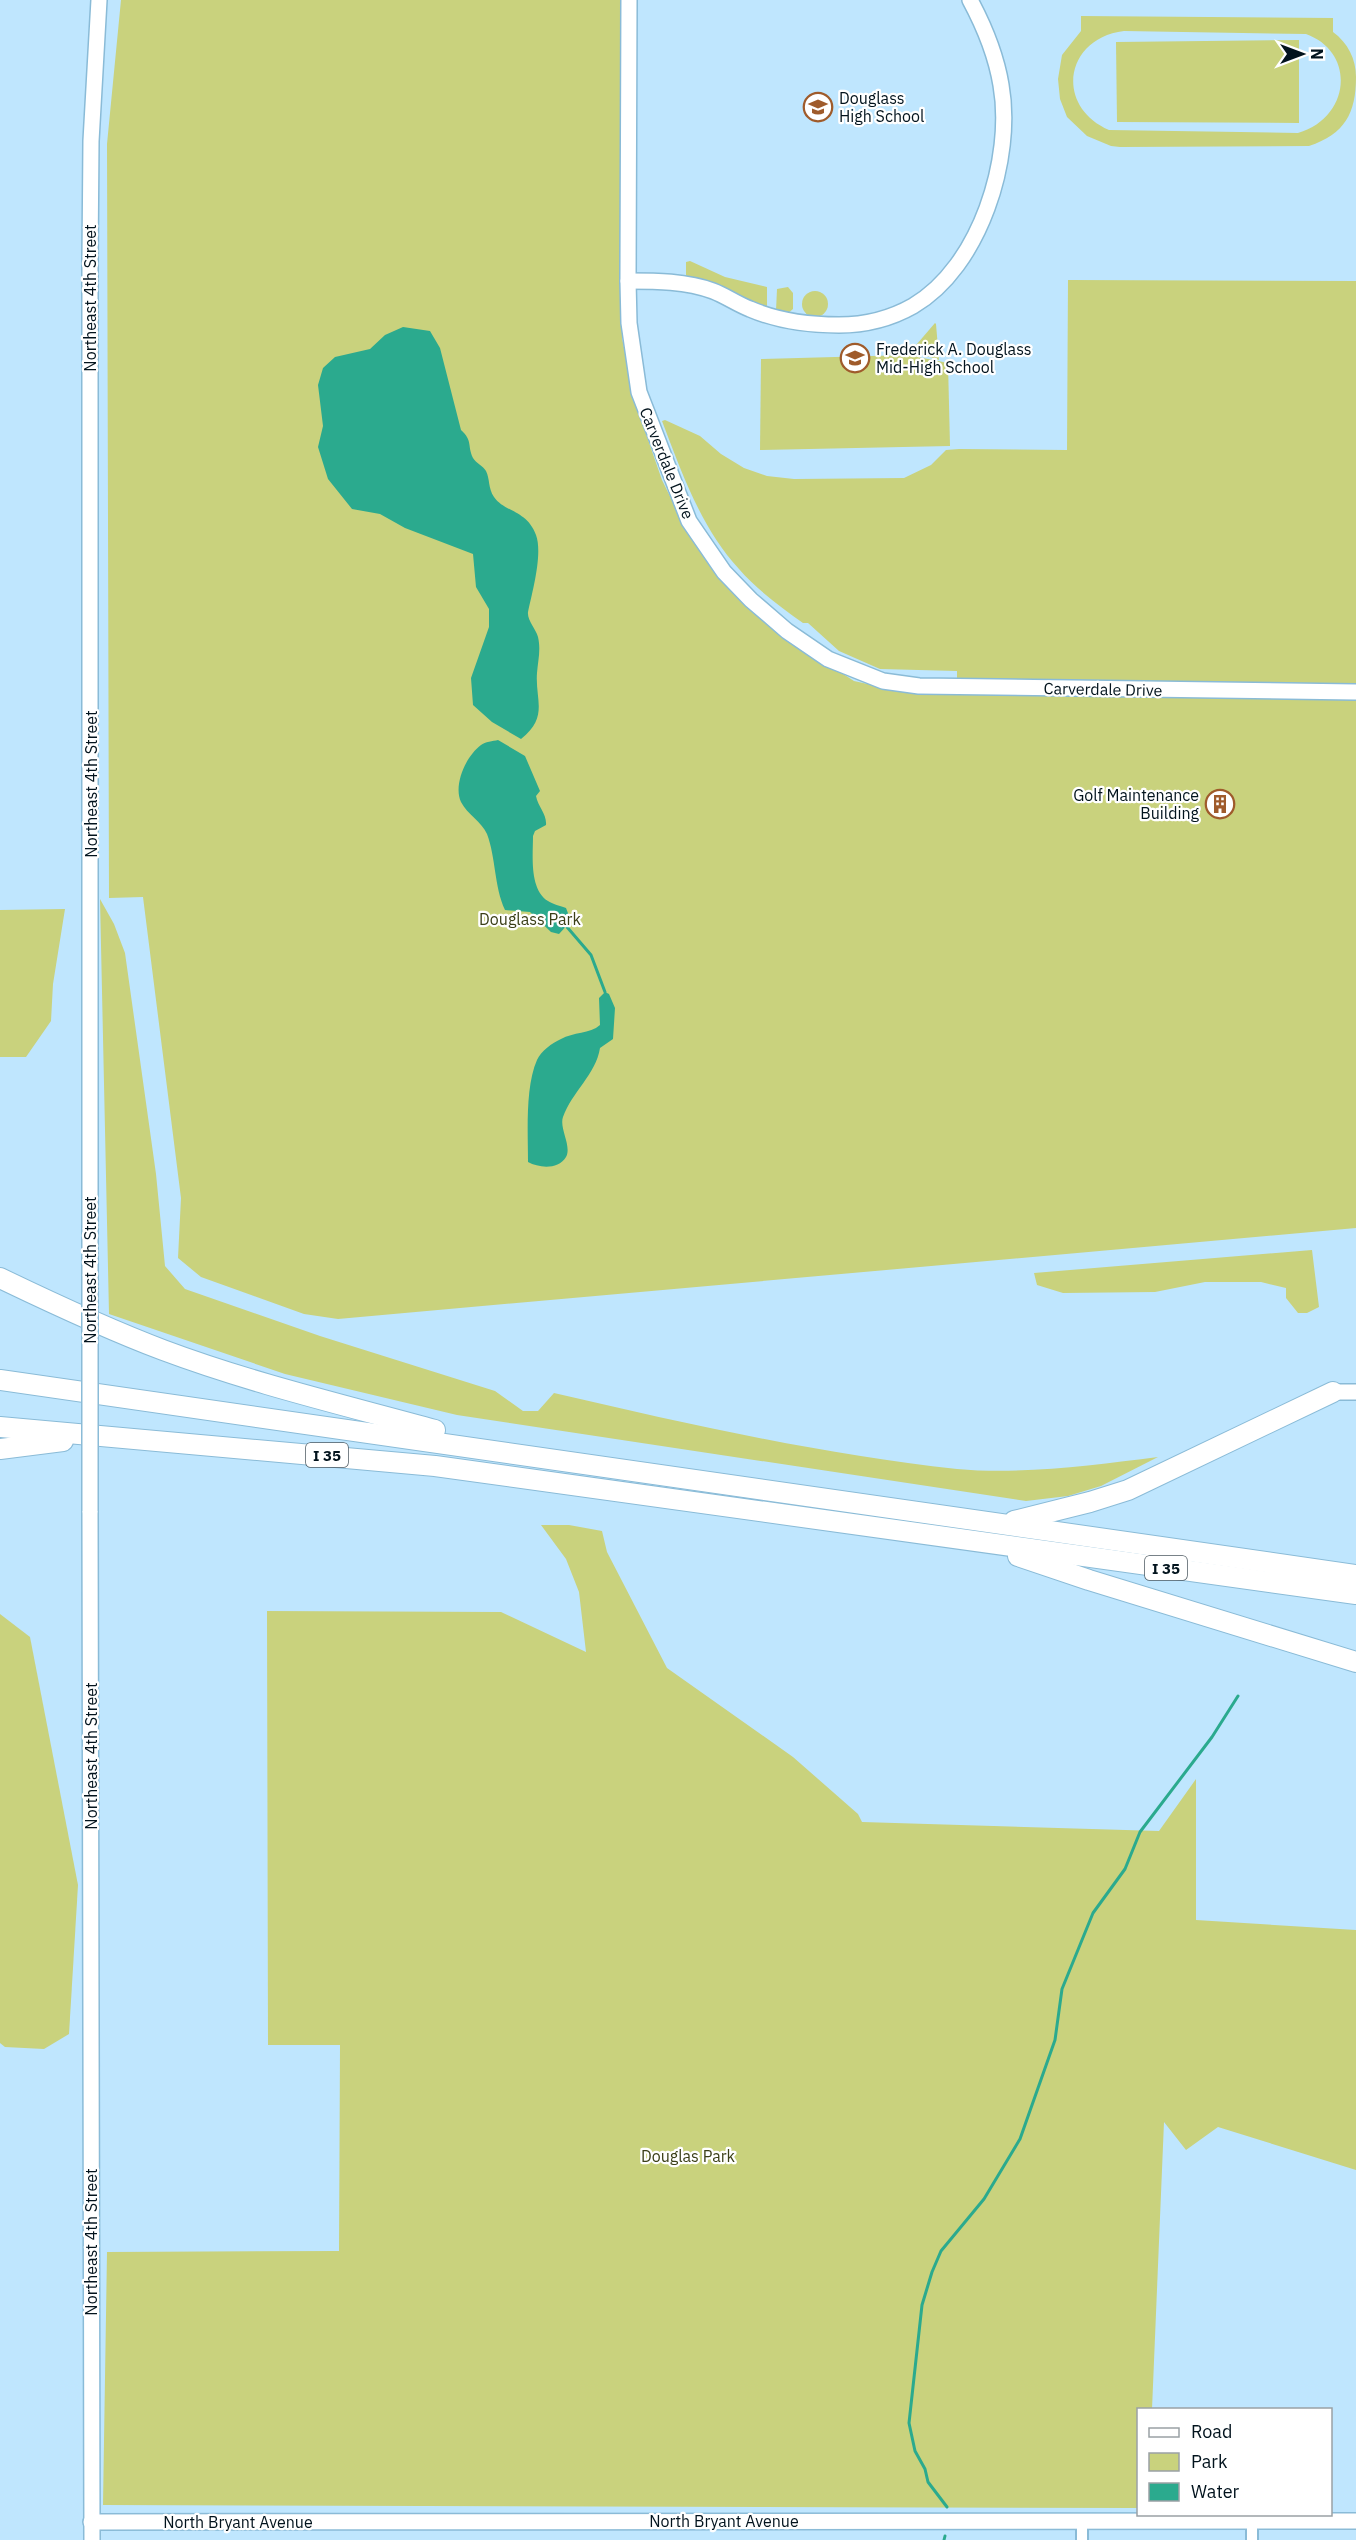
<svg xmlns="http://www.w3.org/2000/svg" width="1356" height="2540" font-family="'IBM Plex Sans',sans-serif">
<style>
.green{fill:#c9d27d;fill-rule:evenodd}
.water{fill:#2baa8e}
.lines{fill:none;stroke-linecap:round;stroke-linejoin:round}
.stream{stroke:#2baa8e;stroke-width:3}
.street-casing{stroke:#8abbd7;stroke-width:14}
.secondary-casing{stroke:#8abbd7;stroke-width:18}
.highway-casing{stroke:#8abbd7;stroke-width:22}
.street{stroke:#fff;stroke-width:10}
.secondary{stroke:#fff;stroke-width:15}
.highway{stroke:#fff;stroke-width:20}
.secondary-bridge-casing{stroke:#8abbd7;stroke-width:18;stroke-linecap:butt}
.secondary-bridge{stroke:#fff;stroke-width:15}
.labels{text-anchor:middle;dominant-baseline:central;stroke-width:4.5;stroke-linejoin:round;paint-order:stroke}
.shield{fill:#fff;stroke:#4e5a61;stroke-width:1.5}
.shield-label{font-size:15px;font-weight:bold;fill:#02131d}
.poi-label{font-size:16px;fill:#02131d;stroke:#fff;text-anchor:start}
.street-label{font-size:16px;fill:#02131d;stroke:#fff}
.park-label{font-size:16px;fill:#3b3f18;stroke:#fff}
</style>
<rect width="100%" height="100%" fill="#bfe6fe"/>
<!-- green -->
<g class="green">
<path d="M121,0h501v338l14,67 26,75 28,57 40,52 53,46 71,46 50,11 53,1v-22l-77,-2 -41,-18 -31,-28h-5c-22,-16 -46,-33 -64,-54 -38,-41 -57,-96 -77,-148l3,-1 35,16 21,18 23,14 23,8 27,3 110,-1 27,-13 15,-15 13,-1 108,1 1,-170 288,1v947l-1018,91 -34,-5 -103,-37 -23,-19 3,-60 -38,-301 -34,1 -2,-754z"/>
<path d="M1081,16l252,2v14c15,11 23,27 23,45 0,36 -11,57 -47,69l-189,1 -9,-1 -24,-10 -20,-19 -7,-18 -2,-20 4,-24 19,-24zM1124,31l182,3c50,18 45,83 -8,99l-189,-3c-55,-24 -44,-92 15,-99z"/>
<polygon points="1299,40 1299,123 1117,122 1116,42"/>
<polygon points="690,261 725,277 767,287 767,307 686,277 686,262"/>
<polygon points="788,287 793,293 793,309 787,314 776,311 777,289"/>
<circle cx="815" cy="304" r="13"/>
<polygon points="935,323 936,324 939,360 911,351"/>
<polygon points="908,355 948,363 950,446 760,450 761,359"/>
<path d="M100,899l14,25 11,29 31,221 9,92 20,23 135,47 175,55 28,20h15l16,-18c133,31 267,61 403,76 64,6 137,-4 201,-12l-57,29 -33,10 -42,5 -569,-86 -172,-41 -176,-60z"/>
<polygon points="65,909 53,984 51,1021 26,1057 0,1057 0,910"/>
<polygon points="1312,1250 1319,1307 1307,1313 1298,1313 1286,1298 1286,1288 1261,1282 1205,1282 1155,1292 1063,1293 1037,1285 1034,1273"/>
<polygon points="541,1525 569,1525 602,1531 607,1552 667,1668 793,1757 858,1814 862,1822 1159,1831 1196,1779 1196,1920 1356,1930 1356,2170 1218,2127 1186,2150 1164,2122 1152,2409 1138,2410 1138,2508 103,2505 107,2252 339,2251 340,2045 268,2045 267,1611 501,1612 586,1652 579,1592 566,1559"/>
<polygon points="0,1614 30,1637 78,1885 69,2034 44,2049 5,2047 0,2043"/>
</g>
<!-- water -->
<g class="water">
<path d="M403,327l27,4 10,17 21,82c12,11 6,15 12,28 3,5 10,8 13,13 4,8 2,17 8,26 10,15 33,13 42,38 7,19 -4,58 -8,77 -1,8 8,17 10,25 3,13 0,23 -1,36 -2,27 12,44 -16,66l-29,-17 -19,-17 -2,-27 18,-51v-18l-13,-22 -3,-33 -68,-26 -25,-14 -28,-5 -24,-30 -10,-32 5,-21 -5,-41 5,-17 12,-11 35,-8 15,-14z"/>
<path d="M498,740l27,16 15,35 -4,5c2,11 11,18 10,29l-11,6 -2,5c0,19 -4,53 15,65 4,3 13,5 18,7l5,13 -12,13 -8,-2 -21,-20 -25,-2c-11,-24 -9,-52 -18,-76 -5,-12 -20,-20 -26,-32 -8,-17 5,-46 20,-57 4,-3 12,-4 17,-5z"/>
<path d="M605,992l4,2 6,14 -2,31 -13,9c-4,26 -28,44 -37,69 -4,11 9,29 3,40 -8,13 -27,11 -38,5 0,-29 -3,-75 9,-102 4,-9 15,-17 24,-21 12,-7 29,-5 39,-14l-1,-27z"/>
</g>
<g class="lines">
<!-- stream -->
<g class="stream">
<polyline points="567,927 591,955 605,992"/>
<polyline points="947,2507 928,2482 925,2469 915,2451 909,2423 922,2305 932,2272 941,2251 984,2199 1020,2139 1055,2040 1062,1989 1093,1913 1125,1869 1140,1832 1212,1737 1238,1696"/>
<polyline points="944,2540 945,2536"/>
</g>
<!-- street casing -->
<g class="street-casing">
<g id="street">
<polyline points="1252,2522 1252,2540"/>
<polyline points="1082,2540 1082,2521"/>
</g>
</g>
<!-- secondary casing -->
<g class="secondary-casing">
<g id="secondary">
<polyline points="629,0 628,281 629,323 639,392 689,521 724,572 751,600 787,631 828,659 883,681 919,686 1356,692"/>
<path d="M628,281c28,0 58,0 85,10 13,5 24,13 37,18 28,12 58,16 89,16 25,0 51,-6 74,-19 67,-39 101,-148 88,-221 -5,-30 -17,-59 -31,-85"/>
<polyline points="90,1253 90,260 91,141 99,0"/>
<polyline points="1333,1392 1356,1392"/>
<polyline points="90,1511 92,2540"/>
<polyline points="91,2522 1356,2521"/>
</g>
</g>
<!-- highway casing -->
<g class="highway-casing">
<g id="highway">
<path d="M0,1278c54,26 107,51 163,72 88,33 181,55 272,80"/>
<polyline points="0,1380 1356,1575"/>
<polyline points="0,1427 435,1466 1356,1594"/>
<polyline points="0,1449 63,1441"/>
<polyline points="1014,1521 1090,1502 1128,1490 1333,1392"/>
<polyline points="1018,1556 1089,1580 1356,1662"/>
</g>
</g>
<!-- street -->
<use href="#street" class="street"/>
<!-- secondary -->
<use href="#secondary" class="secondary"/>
<!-- highway -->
<use href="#highway" class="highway"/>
<!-- secondary-bridge casing -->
<g class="secondary-bridge-casing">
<polyline id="secondary-bridge" points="90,1253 90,1511"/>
</g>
<!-- secondary-bridge -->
<use href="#secondary-bridge" class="secondary-bridge"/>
</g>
<!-- icons -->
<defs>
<g id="school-ring" transform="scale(1.5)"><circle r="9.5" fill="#fff" stroke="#9f5b2b" stroke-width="1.5"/><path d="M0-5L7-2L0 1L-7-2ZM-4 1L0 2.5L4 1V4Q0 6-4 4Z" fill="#9f5b2b"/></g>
<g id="building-ring" transform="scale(1.5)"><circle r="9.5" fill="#fff" stroke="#9f5b2b" stroke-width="1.5"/><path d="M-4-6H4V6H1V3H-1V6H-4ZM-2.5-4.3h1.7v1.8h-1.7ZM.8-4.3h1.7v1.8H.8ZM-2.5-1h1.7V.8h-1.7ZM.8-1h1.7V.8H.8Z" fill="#9f5b2b"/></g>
</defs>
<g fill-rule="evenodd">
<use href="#school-ring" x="818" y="107"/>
<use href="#school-ring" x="855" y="358"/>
<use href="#building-ring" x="1220" y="804"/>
</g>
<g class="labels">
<!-- shield labels -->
<g class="shield">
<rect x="306" y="1443" width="42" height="24" rx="4.5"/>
<rect x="1145" y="1556" width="42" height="24" rx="4.5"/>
</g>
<g class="shield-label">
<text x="327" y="1455">I 35</text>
<text x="1166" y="1568">I 35</text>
</g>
<!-- poi labels -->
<g class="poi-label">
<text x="839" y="98">Douglass<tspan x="839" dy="18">High School</tspan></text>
<text x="876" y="349">Frederick A. Douglass<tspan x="876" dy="18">Mid-High School</tspan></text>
<text x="1199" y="795" text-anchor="end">Golf Maintenance<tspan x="1199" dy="18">Building</tspan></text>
</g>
<!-- street labels -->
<g class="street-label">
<text transform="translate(90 298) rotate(-90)">Northeast 4th Street</text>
<text transform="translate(667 463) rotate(68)">Carverdale Drive</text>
<text transform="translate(1103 689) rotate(1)">Carverdale Drive</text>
<text transform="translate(91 784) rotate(-90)">Northeast 4th Street</text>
<text transform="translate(90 1270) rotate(-90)">Northeast 4th Street</text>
<text transform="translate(91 1756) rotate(-90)">Northeast 4th Street</text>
<text transform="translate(91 2242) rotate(-90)">Northeast 4th Street</text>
<text x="724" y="2521">North Bryant Avenue</text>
<text x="238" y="2522">North Bryant Avenue</text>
</g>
<!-- park labels -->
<g class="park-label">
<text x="530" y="919">Douglass Park</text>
<text x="688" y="2156">Douglas Park</text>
</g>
</g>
<!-- legend -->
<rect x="1137" y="2408" width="195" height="108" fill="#ffffff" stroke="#9aa1a5" stroke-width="1.5"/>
<rect x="1149" y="2428" width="30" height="9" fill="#ffffff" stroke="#9aa1a5" stroke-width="1.5"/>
<text x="1191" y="2438" font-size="18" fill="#02131d">Road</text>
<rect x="1149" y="2453" width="30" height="18" fill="#c9d27d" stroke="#9aa1a5" stroke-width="1.5"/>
<text x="1191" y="2468" font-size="18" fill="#02131d">Park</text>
<rect x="1149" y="2483" width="30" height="18" fill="#2baa8e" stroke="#9aa1a5" stroke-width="1.5"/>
<text x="1191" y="2498" font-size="18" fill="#02131d">Water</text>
<!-- north arrow -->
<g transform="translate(1302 54) rotate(90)" stroke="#ffffff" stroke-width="4.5" paint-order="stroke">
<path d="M0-4.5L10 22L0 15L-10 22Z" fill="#02131d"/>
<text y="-9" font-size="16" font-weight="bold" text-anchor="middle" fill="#02131d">N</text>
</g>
</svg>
